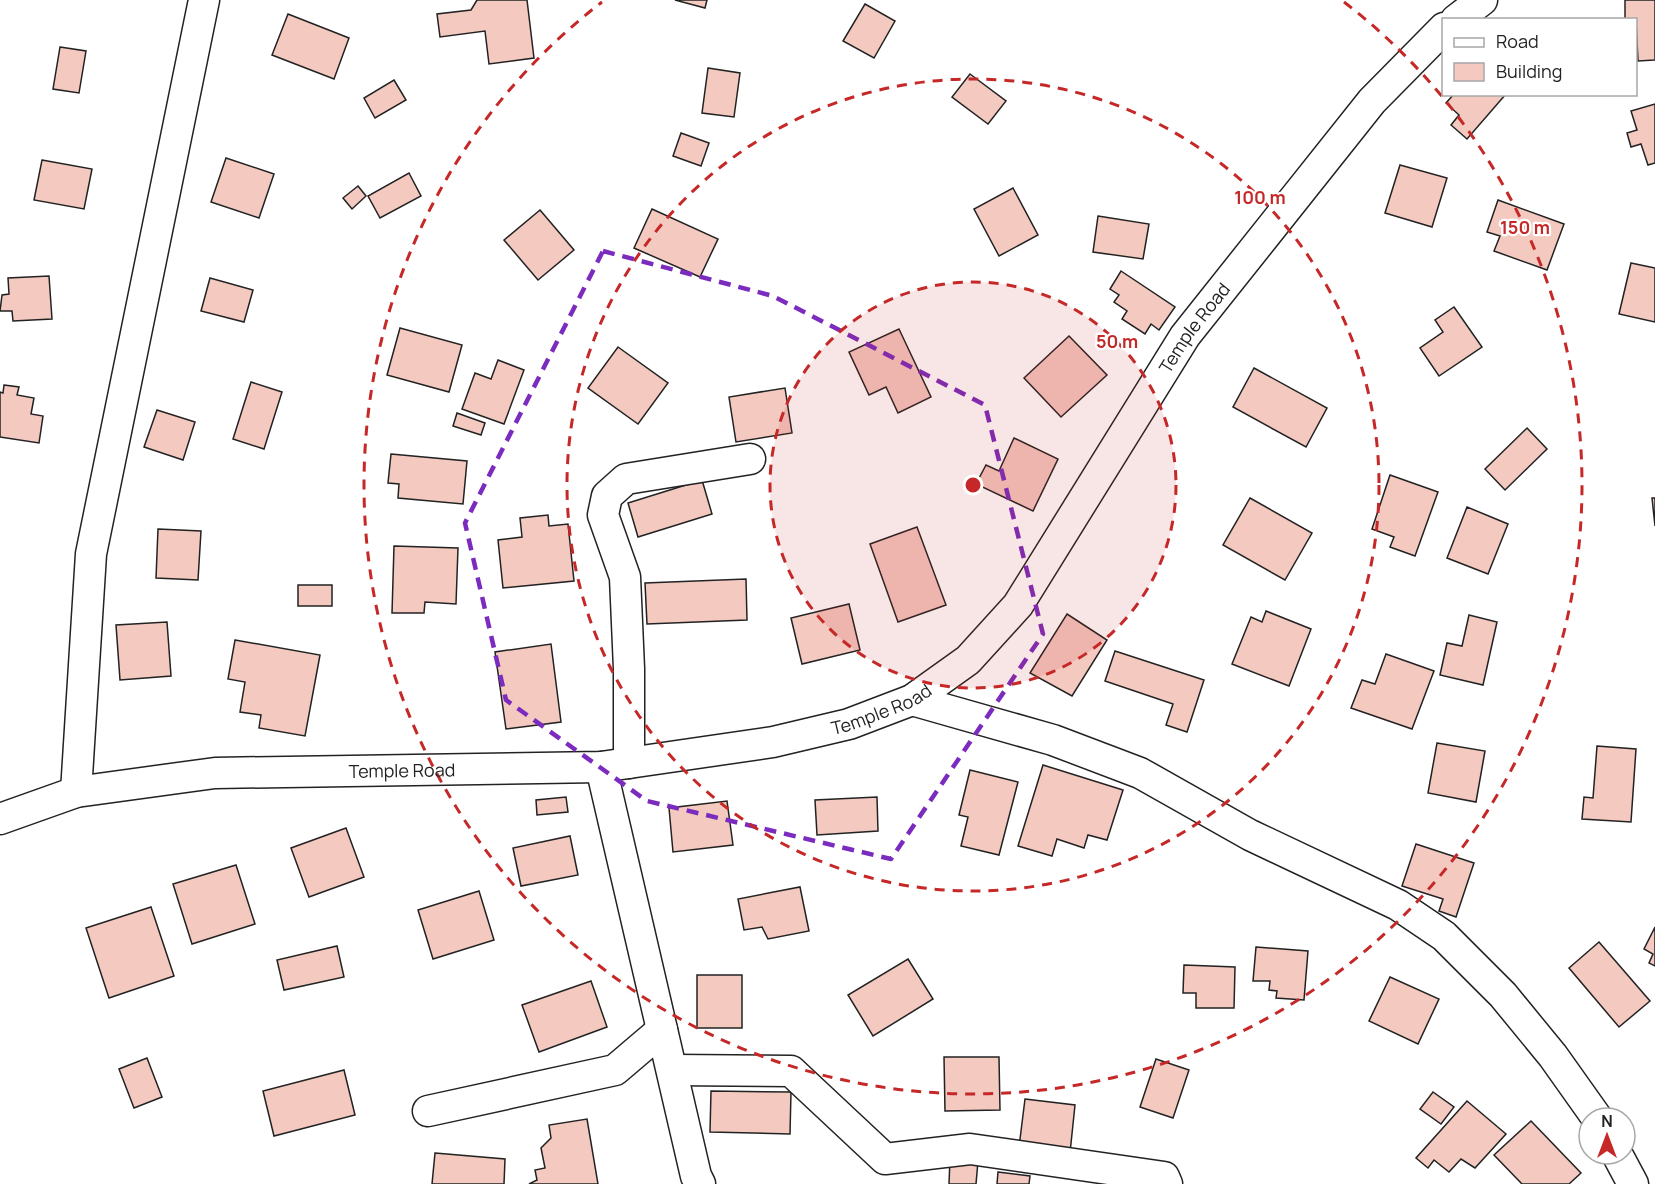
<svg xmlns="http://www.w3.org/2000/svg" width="1655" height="1184" font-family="Manrope,sans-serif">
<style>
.building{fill:#f3c9c0;stroke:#222;stroke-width:1.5}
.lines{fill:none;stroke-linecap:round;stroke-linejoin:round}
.minor-casing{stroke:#222;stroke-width:33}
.minor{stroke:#fff;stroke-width:30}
.marked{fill:none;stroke:#7b2cbf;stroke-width:4.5;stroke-dasharray:12 8;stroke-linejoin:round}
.ring{fill:none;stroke:#c62828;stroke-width:3;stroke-dasharray:10 8}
.labels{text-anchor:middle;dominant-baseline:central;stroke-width:4.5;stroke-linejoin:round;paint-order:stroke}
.street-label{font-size:18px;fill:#222;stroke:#fff}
.centre{fill:#c62828;stroke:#fff;stroke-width:3}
.ring-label{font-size:18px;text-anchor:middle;font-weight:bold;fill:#c62828;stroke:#fff;stroke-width:4.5;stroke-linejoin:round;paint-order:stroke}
</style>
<rect width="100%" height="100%" fill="#fff"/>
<!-- building -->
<g class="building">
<polygon points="477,0 527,0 534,58 489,64 485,31 440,37 437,14 471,10"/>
<polygon points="675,0 707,0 705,8"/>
<polygon points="1625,0 1655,0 1655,60 1638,61 1636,20 1625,20"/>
<polygon points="865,4 895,21 874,58 843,41"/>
<polygon points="288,14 349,38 334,79 272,55"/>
<polygon points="60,47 86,51 79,93 53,89"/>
<polygon points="708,68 740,73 734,117 702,113"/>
<polygon points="970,74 1006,101 988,124 952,97"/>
<polygon points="394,80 406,100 375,118 364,98"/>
<polygon points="1454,94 1506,94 1467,139 1451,125 1459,115 1446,103"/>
<polygon points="1655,104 1655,163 1648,165 1641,144 1631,147 1627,133 1637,130 1631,111"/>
<polygon points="681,133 709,143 701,166 673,156"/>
<polygon points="226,158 274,174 259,218 211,202"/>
<polygon points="42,160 92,169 84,209 34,200"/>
<polygon points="1400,165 1447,178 1432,227 1385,213"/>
<polygon points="409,173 421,196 380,218 368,196"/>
<polygon points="358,186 366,196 352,209 343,198"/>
<polygon points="1013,188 1038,235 999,256 974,209"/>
<polygon points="1498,200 1564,224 1547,270 1494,251 1500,236 1487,232"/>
<polygon points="652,209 718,239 700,277 634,248"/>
<polygon points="540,210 574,250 538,280 504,240"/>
<polygon points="1098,216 1149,224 1143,259 1093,252"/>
<polygon points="1631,263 1655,268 1655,322 1619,314"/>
<polygon points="1121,271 1175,307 1159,330 1151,324 1145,334 1122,319 1127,311 1114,302 1119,295 1110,289"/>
<polygon points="49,276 52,319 13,321 12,311 0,311 2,295 9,294 8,278"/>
<polygon points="210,278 253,290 244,322 201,311"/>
<polygon points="1454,307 1482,347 1439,376 1420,348 1443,332 1435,320"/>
<polygon points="400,328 462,345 449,392 387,375"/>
<polygon points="899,329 931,397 898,413 886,387 869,395 849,352"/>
<polygon points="1069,336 1107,375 1061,417 1024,378"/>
<polygon points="618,347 668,383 638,424 588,388"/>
<polygon points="498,360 524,370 504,424 462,409 475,373 491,379"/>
<polygon points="1254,368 1327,408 1306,447 1233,407"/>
<polygon points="251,382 282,392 264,449 233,439"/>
<polygon points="4,385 19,387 17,395 34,398 31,414 43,416 39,443 0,437 0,392 3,393"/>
<polygon points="785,388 792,433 736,442 729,397"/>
<polygon points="157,410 195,422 183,460 144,447"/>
<polygon points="457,413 485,423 481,435 453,426"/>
<polygon points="1527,428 1547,449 1505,490 1485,469"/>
<polygon points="1014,438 1058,459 1033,511 976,484 986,465 999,471"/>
<polygon points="391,454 467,461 463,504 398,498 399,484 388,483"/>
<polygon points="1390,475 1438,492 1415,556 1390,547 1394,537 1372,529"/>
<polygon points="702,480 712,514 638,537 628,503"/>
<polygon points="1250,498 1312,533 1285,580 1223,545"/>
<polygon points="1652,498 1655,498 1655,526"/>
<polygon points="1467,507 1508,524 1488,574 1447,558"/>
<polygon points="548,515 549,526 568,524 574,581 503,588 498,540 522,537 520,518"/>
<polygon points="917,527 946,605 898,622 870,544"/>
<polygon points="158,529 201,531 198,580 156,578"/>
<polygon points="394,546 458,548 456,604 425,602 424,613 392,613"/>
<polygon points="746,579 747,620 647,624 645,583"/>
<rect x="298" y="585" width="34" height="21"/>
<polygon points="849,604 860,650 802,664 791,618"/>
<polygon points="1266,611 1311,629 1289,686 1232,664 1251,617 1262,622"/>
<polygon points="1067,614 1107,640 1072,696 1030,673"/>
<polygon points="1469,615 1497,622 1483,685 1440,675 1447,643 1462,646"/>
<polygon points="167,622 171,676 120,680 116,625"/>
<polygon points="235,640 320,655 305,736 259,728 261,715 240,712 245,682 228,679"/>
<polygon points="551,644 561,722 506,729 495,652"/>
<polygon points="1115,651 1204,680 1187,732 1166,725 1173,704 1105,681"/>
<polygon points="1386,654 1434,671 1412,729 1351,708 1362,680 1375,684"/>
<polygon points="1437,743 1485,751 1476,802 1428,793"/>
<polygon points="1597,746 1636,749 1631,822 1582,819 1584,797 1593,798"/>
<polygon points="1043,765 1123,790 1107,840 1088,835 1084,848 1057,839 1052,856 1018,846"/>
<polygon points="970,770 1018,782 999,855 961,846 968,817 959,815"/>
<polygon points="566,797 568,812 537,815 536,800"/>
<polygon points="877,797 878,831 817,835 815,800"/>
<polygon points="727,801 733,845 673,852 669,808"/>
<polygon points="346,828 364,877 309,897 291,848"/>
<polygon points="570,836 578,875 521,886 513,848"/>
<polygon points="1416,844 1474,863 1456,917 1439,911 1443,899 1402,886"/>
<polygon points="236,865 255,924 192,944 173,884"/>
<polygon points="800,887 809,931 768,939 762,927 744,930 738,899"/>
<polygon points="479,891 494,940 433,959 418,910"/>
<polygon points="151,907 174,976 109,998 86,928"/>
<polygon points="1655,927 1655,966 1649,963 1653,954 1644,949"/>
<polygon points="1599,942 1650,1001 1619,1027 1569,968"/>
<polygon points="337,946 344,977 284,990 277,960"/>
<polygon points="1256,947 1308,951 1304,1000 1276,998 1277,991 1269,990 1270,981 1253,981"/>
<polygon points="908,959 933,999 873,1036 848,995"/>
<polygon points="1184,965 1235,967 1234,1008 1196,1008 1196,993 1183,993"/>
<rect x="697" y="975" width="45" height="53"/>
<polygon points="1390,977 1439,999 1418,1044 1369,1021"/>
<polygon points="591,981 607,1027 539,1052 522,1005"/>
<polygon points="944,1057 999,1057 1000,1110 945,1111"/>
<polygon points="147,1058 162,1097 134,1108 119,1069"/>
<polygon points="1156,1059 1189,1070 1173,1118 1140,1107"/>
<polygon points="344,1070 355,1115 274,1136 263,1091"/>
<polygon points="711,1091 791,1092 790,1134 710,1132"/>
<polygon points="1433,1092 1454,1107 1441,1124 1420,1109"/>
<polygon points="1025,1099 1075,1105 1070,1153 1019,1147"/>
<polygon points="1467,1101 1506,1134 1475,1168 1461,1159 1449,1172 1434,1160 1428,1168 1416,1158"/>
<polygon points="587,1119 598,1184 529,1184 537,1180 535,1170 545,1168 541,1148 551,1138 549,1125"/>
<polygon points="1531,1121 1581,1173 1569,1184 1522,1184 1494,1155"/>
<polygon points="435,1153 505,1159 504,1184 432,1184"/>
<polygon points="950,1159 978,1161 976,1184 949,1184"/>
<polygon points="998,1172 1030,1176 1029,1184 997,1184"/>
</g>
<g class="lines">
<!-- minor casing -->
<g class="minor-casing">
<g id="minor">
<polyline points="1456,20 1482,0"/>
<polyline points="912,700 1053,740 1140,773 1250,835 1398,905 1444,936 1503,995 1553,1056 1597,1118"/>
<polyline points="629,763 629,669 625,577 603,515 607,496 626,479 750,459"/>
<polyline points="601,767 696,1176 700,1184"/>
<polyline points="76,792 91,554 204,0"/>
<path id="s1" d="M0,819l76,-27 139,-19 386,-6 172,-25 76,-18 63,-24 56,-40 50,-55 167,-269 187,-235 72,-73"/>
<polyline points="672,1070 791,1071 885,1159 970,1149 1164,1177 1167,1184"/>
<polyline points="428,1111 615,1070 662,1030"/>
<polyline points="1617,1154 1633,1184"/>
</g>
</g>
<!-- minor -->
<use href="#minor" class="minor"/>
</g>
<!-- marked area -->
<path class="marked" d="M603,251l170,45 212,109 58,229 -152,225 -244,-58 -141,-101 -41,-177z"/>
<!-- distance rings -->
<circle cx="973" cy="485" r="203" fill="#c62828" fill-opacity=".12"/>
<g class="ring">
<circle cx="973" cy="485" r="203"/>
<circle cx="973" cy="485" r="406"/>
<path d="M1344 2A609 609 0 1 1 602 2"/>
</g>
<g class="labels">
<!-- street labels -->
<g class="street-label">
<text stroke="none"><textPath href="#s1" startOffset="1398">Temple Road</textPath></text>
<text stroke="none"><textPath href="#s1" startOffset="894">Temple Road</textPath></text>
<text stroke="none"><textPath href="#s1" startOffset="408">Temple Road</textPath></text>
</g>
</g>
<circle cx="973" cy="485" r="9" class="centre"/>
<g class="ring-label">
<text x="1260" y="204">100 m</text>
<text x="1525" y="234">150 m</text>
<text x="1117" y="348">50 m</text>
</g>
<!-- legend -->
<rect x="1442" y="18" width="195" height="78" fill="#ffffff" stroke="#a7a7a7" stroke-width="1.5"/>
<rect x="1454" y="38" width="30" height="9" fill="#ffffff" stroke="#a7a7a7" stroke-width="1.5"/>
<text x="1496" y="48" font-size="18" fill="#222222">Road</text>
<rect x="1454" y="63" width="30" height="18" fill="#f3c9c0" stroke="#a7a7a7" stroke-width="1.5"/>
<text x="1496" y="78" font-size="18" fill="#222222">Building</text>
<!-- north arrow -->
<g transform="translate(1607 1136)"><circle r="28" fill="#ffffff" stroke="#a7a7a7" stroke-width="1.5"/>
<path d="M0-4.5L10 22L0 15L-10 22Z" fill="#c62828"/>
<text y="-9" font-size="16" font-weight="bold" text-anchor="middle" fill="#222222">N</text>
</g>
</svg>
